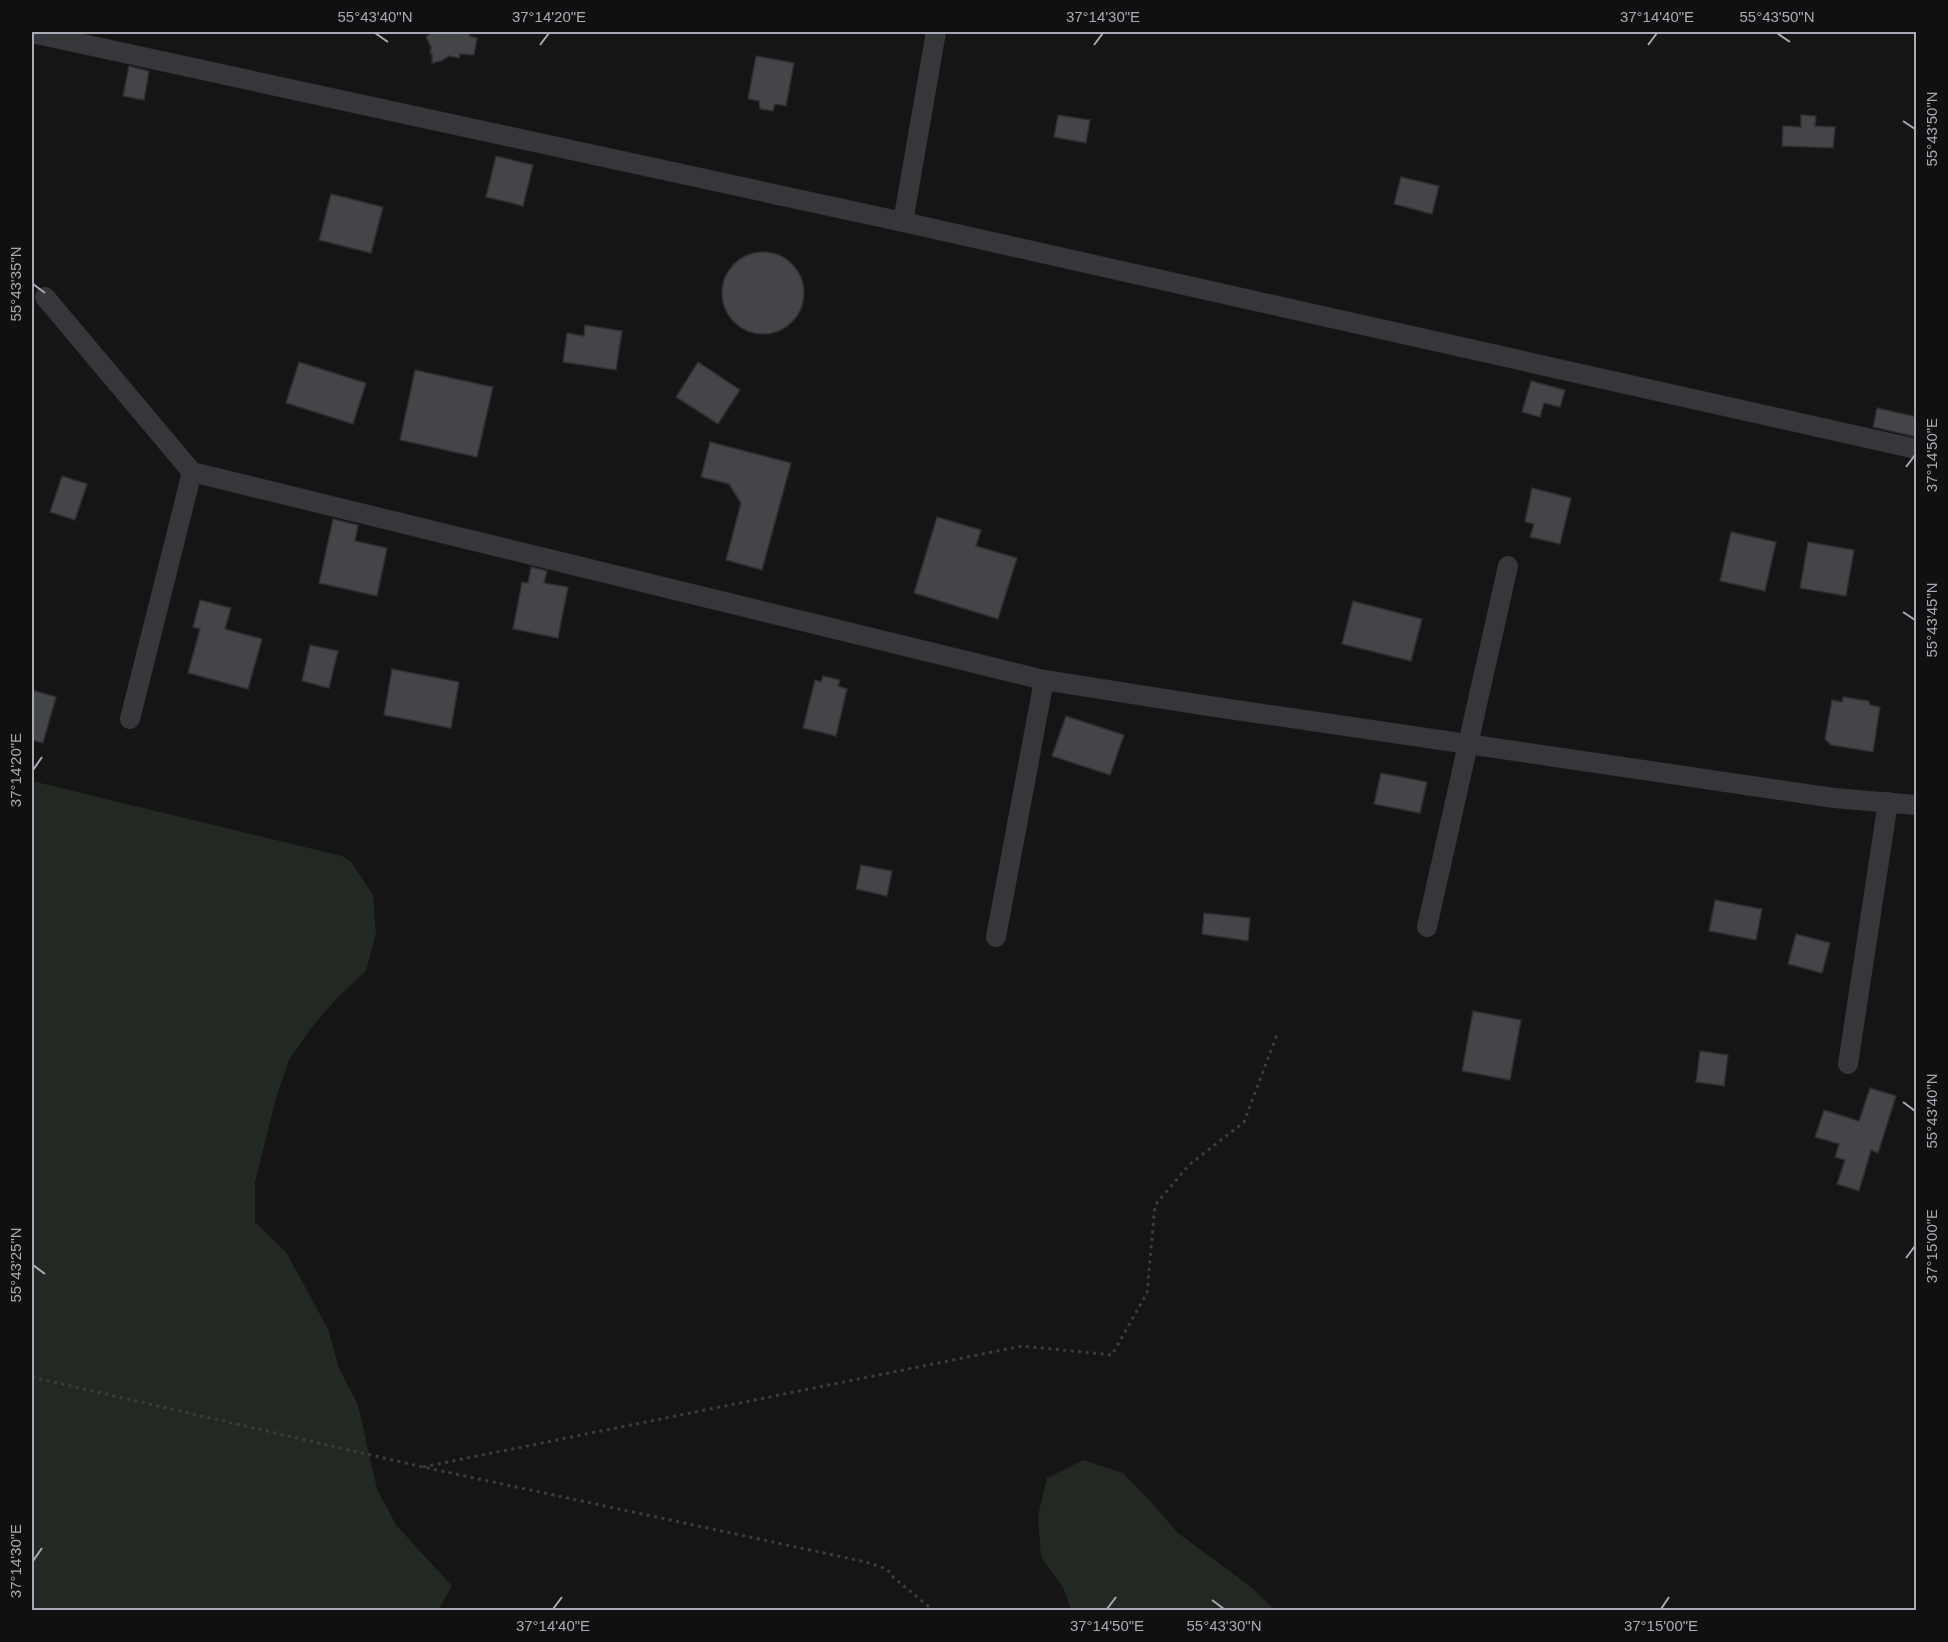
<svg xmlns="http://www.w3.org/2000/svg" width="1948" height="1642" font-family="Helvetica,sans-serif">
<style>
.green{fill:#212922}
.building{fill:#444549;stroke:#2f2f32;stroke-width:1.5}
.lines{fill:none;stroke-linecap:round;stroke-linejoin:round}
.path{stroke:#3c3d42;stroke-width:3;stroke-dasharray:3 4.5;stroke-linecap:butt}
.minor{stroke:#36373b;stroke-width:20}
.ticks{fill:none;stroke:#a8abb5;stroke-width:2}
.neatline{fill:none;stroke:#a8abb5;stroke-width:2}
.ticks-label{font-size:15px;text-anchor:middle;fill:#a8abb5}
</style>
<rect width="100%" height="100%" fill="#151516"/>
<!-- green -->
<g class="green">
<polygon points="32,781 342,856 351,862 373,895 376,933 366,971 337,998 312,1027 289,1060 276,1098 255,1182 255,1222 286,1252 328,1329 339,1368 358,1405 377,1489 396,1525 452,1586 438,1610 32,1610"/>
<polygon points="1083,1460 1123,1473 1152,1503 1178,1533 1251,1587 1275,1610 1071,1610 1063,1587 1041,1557 1038,1516 1047,1478"/>
</g>
<!-- building -->
<g class="building">
<polygon points="432,32 470,32 469,36 477,38 474,55 460,54 459,58 449,56 441,61 432,63 432,54 430,54 431,47 426,37"/>
<polygon points="756,56 794,63 786,106 775,104 773,111 760,109 759,101 748,99"/>
<polygon points="129,66 149,71 144,100 123,96"/>
<polygon points="1058,115 1090,120 1086,143 1054,137"/>
<polygon points="1801,115 1816,116 1815,126 1835,127 1833,148 1782,146 1783,126 1801,127"/>
<polygon points="496,156 533,165 523,206 486,197"/>
<polygon points="1401,177 1439,186 1432,214 1394,204"/>
<polygon points="331,194 383,207 371,253 319,240"/>
<circle cx="763" cy="293" r="41"/>
<polygon points="585,325 622,331 616,370 563,362 567,333 584,336"/>
<polygon points="299,362 366,383 353,424 286,403"/>
<polygon points="698,362 740,390 718,424 676,397"/>
<polygon points="415,370 493,387 477,457 400,440"/>
<polygon points="1531,381 1565,390 1560,407 1544,403 1540,417 1522,412"/>
<polygon points="1877,408 1917,417 1917,437 1873,427"/>
<polygon points="710,442 791,463 762,570 726,560 741,503 729,484 701,477"/>
<polygon points="62,476 87,484 75,520 50,512"/>
<polygon points="1532,488 1571,498 1560,544 1530,537 1534,524 1525,522"/>
<polygon points="937,517 981,530 976,546 1017,558 998,619 914,593"/>
<polygon points="333,519 358,525 355,541 387,548 377,596 319,583"/>
<polygon points="1731,532 1776,542 1765,591 1720,581"/>
<polygon points="1808,542 1854,550 1846,596 1800,588"/>
<polygon points="531,567 547,571 544,583 568,587 558,638 513,629 522,582 528,583"/>
<polygon points="200,600 231,608 225,629 262,639 248,689 188,673 200,629 193,627"/>
<polygon points="1353,601 1422,619 1411,661 1342,644"/>
<polygon points="310,645 338,651 329,688 302,681"/>
<polygon points="392,669 459,682 451,728 384,715"/>
<polygon points="823,676 840,680 838,686 847,689 836,736 803,728 815,680 821,682"/>
<polygon points="32,690 56,697 43,743 32,740"/>
<polygon points="1843,697 1869,701 1870,705 1880,707 1873,752 1831,745 1825,739 1832,700 1842,702"/>
<polygon points="1066,716 1124,735 1110,775 1052,756"/>
<polygon points="1381,773 1427,782 1420,813 1374,804"/>
<polygon points="861,865 892,871 887,896 856,889"/>
<polygon points="1715,900 1762,909 1756,940 1709,931"/>
<polygon points="1204,913 1250,918 1248,941 1202,934"/>
<polygon points="1796,934 1830,943 1822,973 1788,964"/>
<polygon points="1473,1011 1521,1020 1510,1080 1462,1071"/>
<polygon points="1700,1051 1728,1055 1724,1086 1696,1082"/>
<polygon points="1870,1088 1896,1096 1878,1153 1871,1150 1859,1191 1837,1184 1845,1160 1835,1157 1839,1144 1815,1137 1824,1110 1859,1121"/>
</g>
<g class="lines">
<!-- path -->
<g class="path">
<polyline points="32,1377 423,1467 866,1562 887,1569 894,1578 933,1610"/>
<polyline points="423,1467 1022,1346 1112,1355 1147,1293 1155,1205 1189,1165 1244,1122 1278,1032"/>
</g>
<!-- minor -->
<g class="minor">
<polyline points="32,33 903,222 1916,449"/>
<polyline points="903,222 936,32"/>
<polyline points="45,297 192,472 1044,680 1209,706 1834,798 1916,805"/>
<polyline points="130,719 192,472"/>
<polyline points="1427,927 1508,566"/>
<polyline points="996,937 1044,680"/>
<polyline points="1848,1064 1888,802"/>
</g>
</g>
<!-- ticks -->
<path class="ticks" d="M375,33l13,9M1777,33l13,9M540,45l9,-12M1094,45l9,-12M1648,45l9,-12M1903,121l12,8M33,284l12,9M1906,467l9,-12M1903,612l12,8M33,770l9,-13M1903,1102l12,9M1906,1258l9,-12M33,1265l12,9M33,1561l9,-13M1212,1600l12,9M553,1609l9,-12M1107,1609l9,-12M1661,1609l8,-12"/>
<!-- border -->
<rect width="1948" height="1642" fill="none" stroke="#101011" stroke-width="66"/>
<rect x="33" y="33" width="1882" height="1576" class="neatline"/>
<g class="ticks-label">
<text x="375" y="22">55°43'40"N</text>
<text x="549" y="22">37°14'20"E</text>
<text x="1103" y="22">37°14'30"E</text>
<text x="1657" y="22">37°14'40"E</text>
<text x="1777" y="22">55°43'50"N</text>
<text transform="translate(1932 129) rotate(-90)" y="5">55°43'50"N</text>
<text transform="translate(16 284) rotate(-90)" y="5">55°43'35"N</text>
<text transform="translate(1932 455) rotate(-90)" y="5">37°14'50"E</text>
<text transform="translate(1932 620) rotate(-90)" y="5">55°43'45"N</text>
<text transform="translate(16 770) rotate(-90)" y="5">37°14'20"E</text>
<text transform="translate(1932 1111) rotate(-90)" y="5">55°43'40"N</text>
<text transform="translate(1932 1246) rotate(-90)" y="5">37°15'00"E</text>
<text transform="translate(16 1265) rotate(-90)" y="5">55°43'25"N</text>
<text transform="translate(16 1561) rotate(-90)" y="5">37°14'30"E</text>
<text x="553" y="1631">37°14'40"E</text>
<text x="1107" y="1631">37°14'50"E</text>
<text x="1224" y="1631">55°43'30"N</text>
<text x="1661" y="1631">37°15'00"E</text>
</g>
</svg>
